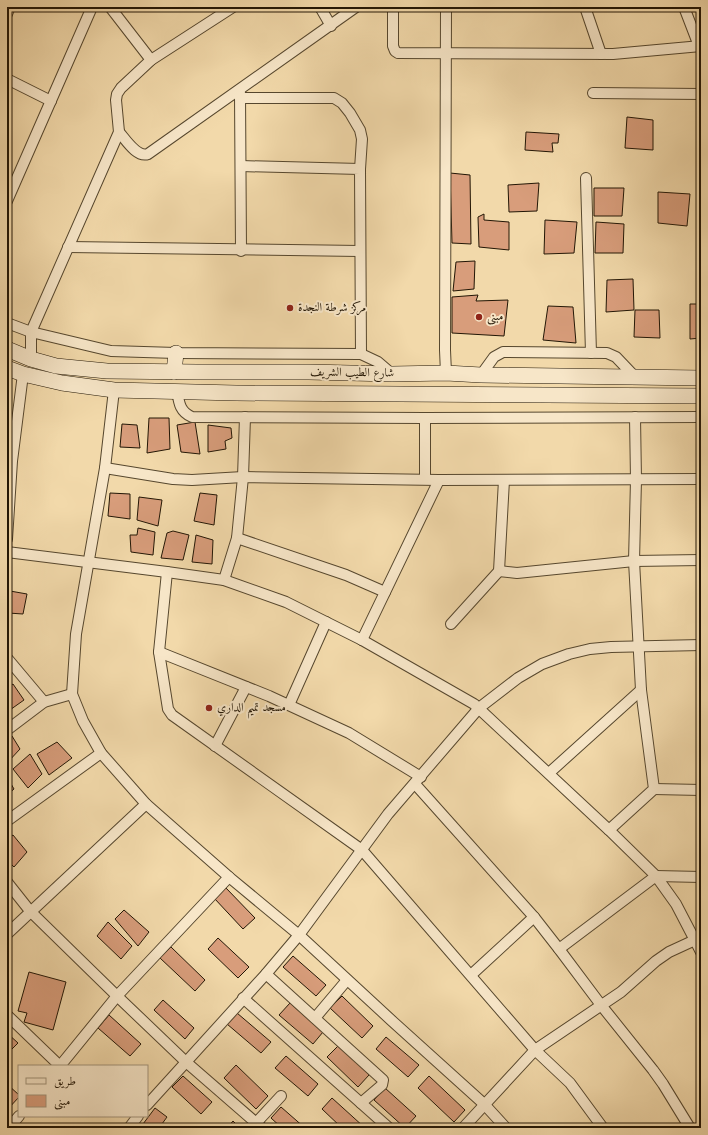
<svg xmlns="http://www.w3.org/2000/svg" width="708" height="1135" font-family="'Old Standard TT',Amiri,serif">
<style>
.building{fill:#d89d7b;stroke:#221605}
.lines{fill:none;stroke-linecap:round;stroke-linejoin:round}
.street-casing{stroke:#56472e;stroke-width:12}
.secondary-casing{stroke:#221605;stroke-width:16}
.street{stroke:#f7e6c8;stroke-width:10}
.secondary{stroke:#f7e6c8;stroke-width:15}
.poi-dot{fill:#8f2418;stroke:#f7e6c8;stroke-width:1.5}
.labels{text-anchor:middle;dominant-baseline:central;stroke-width:4;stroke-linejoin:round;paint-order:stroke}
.poi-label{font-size:12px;fill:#221605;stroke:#f7e6c8;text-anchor:start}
.street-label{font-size:12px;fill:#221605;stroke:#f7e6c8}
</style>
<rect width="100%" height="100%" fill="#f2d9aa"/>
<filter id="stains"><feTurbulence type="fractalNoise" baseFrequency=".005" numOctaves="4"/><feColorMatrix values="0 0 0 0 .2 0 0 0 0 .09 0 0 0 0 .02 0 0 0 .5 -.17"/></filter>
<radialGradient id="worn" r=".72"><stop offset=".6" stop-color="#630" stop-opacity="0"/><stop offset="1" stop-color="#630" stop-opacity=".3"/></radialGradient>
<!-- building -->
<g class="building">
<polygon points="627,117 653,120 653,150 625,148"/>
<polygon points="526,132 559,134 558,143 552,143 553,152 525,150"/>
<polygon points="450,173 470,175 471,244 452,243"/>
<polygon points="539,183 537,211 509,212 508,185"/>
<polygon points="594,188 624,188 622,216 594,216"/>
<polygon points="658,192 690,194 687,226 658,223"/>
<polygon points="484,214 484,220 509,222 509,250 479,247 478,217"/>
<polygon points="545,220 577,222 574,253 544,254"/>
<polygon points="596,222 624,224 623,253 595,253"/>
<polygon points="475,261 474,289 453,291 456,262"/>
<polygon points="633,279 634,310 606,312 607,280"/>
<polygon points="478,295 476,301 508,300 504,336 452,333 452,297"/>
<polygon points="690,304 701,304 701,338 690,339"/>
<polygon points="548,306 573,307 576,343 543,340"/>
<polygon points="635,310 659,310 660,338 634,337"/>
<polygon points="149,418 169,418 170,449 147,453"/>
<polygon points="195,422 200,454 181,452 177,425"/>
<polygon points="122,424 137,425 140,448 120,447"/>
<polygon points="208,425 231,428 232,438 225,441 226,449 208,452"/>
<polygon points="110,493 130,494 130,519 108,516"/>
<polygon points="200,493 217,495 214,525 194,521"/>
<polygon points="139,497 162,500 158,526 137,520"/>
<polygon points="138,528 155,532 153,555 131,552 130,535 137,535"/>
<polygon points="173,531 189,535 183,560 161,558 167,533"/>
<polygon points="196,535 213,540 212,564 192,562"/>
<polygon points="10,591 27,594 23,614 8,613"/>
<polygon points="13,684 24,700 7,712 7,688"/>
<polygon points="12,736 20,749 7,763 7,740"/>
<polygon points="57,742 72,758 49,775 37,754"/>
<polygon points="30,754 42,774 28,788 13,769"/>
<polygon points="7,777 14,789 7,795"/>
<polygon points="13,835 27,852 14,867 7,860 7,839"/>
<polygon points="225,887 255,918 243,929 214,898"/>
<polygon points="124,910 149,932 138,946 115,919"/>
<polygon points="108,922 132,946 121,959 97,936"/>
<polygon points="218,938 249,967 238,978 208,949"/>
<polygon points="171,947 205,980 195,991 160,958"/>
<polygon points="293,956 326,985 316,996 283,967"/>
<polygon points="29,972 66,982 53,1030 24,1022 27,1013 18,1011"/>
<polygon points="342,996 373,1026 362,1038 330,1008"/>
<polygon points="163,1000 194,1028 185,1039 154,1010"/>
<polygon points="290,1003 323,1032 313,1044 279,1015"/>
<polygon points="237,1013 271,1042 261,1053 227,1024"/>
<polygon points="109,1015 141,1044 130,1056 98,1028"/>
<polygon points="7,1033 18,1043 7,1054"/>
<polygon points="386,1037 419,1065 408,1077 376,1049"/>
<polygon points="339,1045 369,1075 358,1087 327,1057"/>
<polygon points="286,1056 318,1084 308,1096 275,1068"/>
<polygon points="236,1065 268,1096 256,1109 224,1078"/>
<polygon points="183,1076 212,1102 201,1114 172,1087"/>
<polygon points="429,1076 465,1110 454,1122 418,1088"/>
<polygon points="7,1084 19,1095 19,1097 7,1110"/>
<polygon points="385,1088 416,1116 405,1128 374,1100"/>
<polygon points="332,1098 364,1127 363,1128 342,1128 322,1109"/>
<polygon points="281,1107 305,1128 282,1128 271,1118"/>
<polygon points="155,1108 167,1117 159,1128 140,1128"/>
<polygon points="233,1121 240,1128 227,1128"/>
</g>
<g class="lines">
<!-- street casing -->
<g class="street-casing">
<g id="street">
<polyline points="110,7 151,60"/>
<polyline points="320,7 331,26"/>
<polyline points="393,7 393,46 395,51 398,53 613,54 701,46"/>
<polyline points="446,7 445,350 446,373"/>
<polyline points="585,7 601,54"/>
<polyline points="684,7 699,46"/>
<polyline points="7,14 10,7"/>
<polyline points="7,79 51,101"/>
<polyline points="240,93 241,251"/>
<polyline points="593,93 701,94"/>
<polyline points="240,98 334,98 342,103 350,113 360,130 362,139 360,169"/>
<path d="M119,132c7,8 18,26 29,22l208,-147"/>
<polyline points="241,166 360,169 361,354"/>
<polyline points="586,178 591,353"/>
<polyline points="7,201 92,7"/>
<polyline points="68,247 360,251"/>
<polyline points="7,323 31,332 111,351 176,353 361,354 378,362 392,374"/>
<polyline points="31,359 31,332 119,132 116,100 117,94 121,88 151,60 233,7"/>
<polyline points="481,375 494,357 503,352 607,353 616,357 636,378"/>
<polyline points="114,390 105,468 76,634 72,694 83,721 101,753 146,804 229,877 299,935 391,1020 484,1104 506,1128"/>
<path d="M177,391c2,12 3,21 15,26l233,1 276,-1"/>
<polyline points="425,418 425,479"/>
<polyline points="105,468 173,479 192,480 243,477 439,480 701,479"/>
<polyline points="237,538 346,575 385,592"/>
<polyline points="7,539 12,461 23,374"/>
<polyline points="7,552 167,572 224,580 286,602 362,640 474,704 609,830 656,876 676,904 701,952"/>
<polyline points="499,571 517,573 634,561 701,560"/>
<polyline points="167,572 159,652 168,709 172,715 362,850 535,1050 570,1083 603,1128"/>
<polyline points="224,580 237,538 243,477 245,417"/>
<polyline points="451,624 499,571 504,480"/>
<polyline points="362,640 439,480"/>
<polyline points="159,652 269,696 349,733 421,777"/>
<polyline points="7,658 44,702"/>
<polyline points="289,705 326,622"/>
<polyline points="7,730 44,702 72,694"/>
<polyline points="215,746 246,687"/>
<polyline points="549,773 641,690"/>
<polyline points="415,784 534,917 559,949 601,1005 653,1070 663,1084 690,1128"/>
<polyline points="654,789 701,790"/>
<polyline points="7,821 101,753"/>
<polyline points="609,830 654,789 641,690 634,561 636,480 635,417"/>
<polyline points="7,882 30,911 117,996 186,1062 262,1128"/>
<polyline points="7,934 146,804"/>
<polyline points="559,949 656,876 701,877"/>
<polyline points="266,974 383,1080 382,1085 361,1103"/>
<polyline points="471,975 534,917"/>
<polyline points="243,998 389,1128"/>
<polyline points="7,1015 60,1066"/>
<polyline points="315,1018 347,980"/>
<polyline points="60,1066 117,996 229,877"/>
<polyline points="147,1105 266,974 299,935 388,814 479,708 518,678 542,664 569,654 590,649 611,647 701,645"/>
<polyline points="256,1123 281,1096"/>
<polyline points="9,1128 19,1116"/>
<polyline points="129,1128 138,1116"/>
<polyline points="463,1128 535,1050 621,992 656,961 669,952 695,940"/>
</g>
</g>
<!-- secondary casing -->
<g class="secondary-casing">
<g id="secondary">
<polyline points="7,349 31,359 56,366 107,371 197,372 309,372 392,374 446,373 481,375 701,378"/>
<polyline points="7,368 23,374 62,383 114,390 236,393 701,396"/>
<polyline points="174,372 176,353"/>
</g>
</g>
<!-- street -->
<use href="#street" class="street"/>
<!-- secondary -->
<use href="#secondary" class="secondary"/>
</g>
<!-- markers -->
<g class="poi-dot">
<circle cx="290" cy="308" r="4"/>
<circle cx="479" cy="317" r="4"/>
<circle cx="209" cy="708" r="4"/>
</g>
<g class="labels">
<!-- poi labels -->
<g class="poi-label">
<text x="298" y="308">مركز شرطة النجدة</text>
<text x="487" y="317">مبنى</text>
<text x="217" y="708">مسجد تميم الداري</text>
</g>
<!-- street labels -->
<g class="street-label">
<text transform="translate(352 373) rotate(1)">شارع الطيب الشريف</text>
</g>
</g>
<!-- margin -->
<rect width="708" height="1135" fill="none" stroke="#f2d9aa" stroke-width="24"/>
<rect x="8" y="8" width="692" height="1119" fill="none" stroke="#221605" stroke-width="2"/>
<rect x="12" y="12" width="684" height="1111" fill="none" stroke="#221605"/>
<!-- legend -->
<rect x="18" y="1065" width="130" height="52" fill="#f7e6c8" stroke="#a2937a"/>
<rect x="26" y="1078" width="20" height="6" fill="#f7e6c8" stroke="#a2937a"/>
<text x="54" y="1085" font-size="12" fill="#221605">طريق</text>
<rect x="26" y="1095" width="20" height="12" fill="#d89d7b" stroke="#a2937a"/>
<text x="54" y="1105" font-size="12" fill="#221605">مبنى</text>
<rect width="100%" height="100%" filter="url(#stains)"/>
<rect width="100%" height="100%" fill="url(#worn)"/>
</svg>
